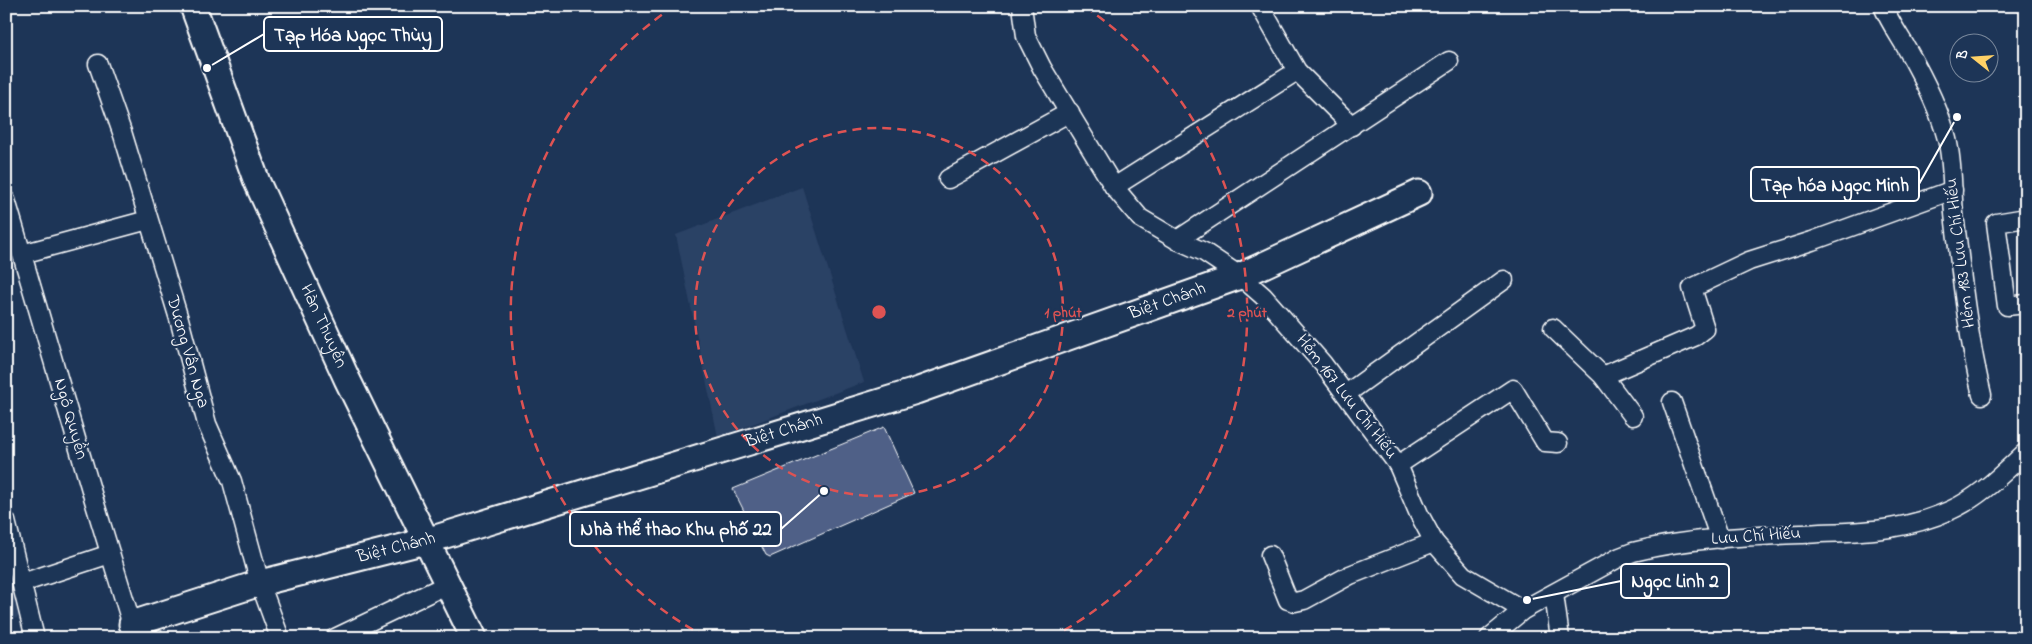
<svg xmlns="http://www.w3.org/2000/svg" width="2032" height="644" font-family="'Indie Flower',sans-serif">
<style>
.built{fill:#2c4265}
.building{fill:#4f6087;stroke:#fff}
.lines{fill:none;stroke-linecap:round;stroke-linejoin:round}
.street-casing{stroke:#fff;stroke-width:21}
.secondary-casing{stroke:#fff;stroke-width:29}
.street{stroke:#1d3557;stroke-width:18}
.secondary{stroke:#1d3557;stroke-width:25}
.ring{fill:none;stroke:#de5353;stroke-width:2.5;stroke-dasharray:9 6}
.labels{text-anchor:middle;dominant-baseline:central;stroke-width:4.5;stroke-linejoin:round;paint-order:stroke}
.street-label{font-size:18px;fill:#fff;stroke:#1d3557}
.centre{fill:#de5353;stroke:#1d3557;stroke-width:2.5}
.ring-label{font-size:15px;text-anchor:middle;font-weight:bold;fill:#de5353;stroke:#1d3557;stroke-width:4.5;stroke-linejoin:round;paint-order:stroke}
.leader{fill:none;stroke:#fff;stroke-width:2}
.callout-dot{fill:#fff;stroke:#1d3557;stroke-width:2}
.callout{fill:#1d3557;stroke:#fff;stroke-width:2}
.callout-label{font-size:19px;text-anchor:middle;font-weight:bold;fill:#fff}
</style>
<rect width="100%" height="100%" fill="#1d3557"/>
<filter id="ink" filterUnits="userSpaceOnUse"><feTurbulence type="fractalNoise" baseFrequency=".02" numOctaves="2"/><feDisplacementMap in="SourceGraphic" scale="10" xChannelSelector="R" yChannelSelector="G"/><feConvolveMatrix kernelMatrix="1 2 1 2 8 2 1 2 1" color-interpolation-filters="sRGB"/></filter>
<g filter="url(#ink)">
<!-- built -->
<g class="built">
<polygon points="802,187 864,382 718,437 676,235"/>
<polygon points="6,577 8,584 18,587 26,615 6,621"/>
</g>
<!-- building -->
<polygon class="building" points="884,427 914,493 770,557 766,555 733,489"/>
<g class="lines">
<!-- street casing -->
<g class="street-casing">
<g id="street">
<polyline points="1022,6 1026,36 1042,68 1114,187 1140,218 1177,240 1204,252 1240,276 1263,296 1323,364 1398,465 1419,514 1434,542 1463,575 1523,610"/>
<polyline points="1260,6 1297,71 1352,126"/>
<path d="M1883,6c6,15 16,29 24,43 16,28 32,59 40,90 7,28 4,55 8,83 7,58 13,116 27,173"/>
<polyline points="98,64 123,135 179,319 207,424 232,481 260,583 280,638"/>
<polyline points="948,179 1070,112"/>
<polyline points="1114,187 1297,71"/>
<polyline points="6,200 96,507 136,638"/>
<polyline points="2026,218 1996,223 2007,306 2026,304"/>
<polyline points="1177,240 1449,61"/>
<polyline points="22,254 148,220"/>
<polyline points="1553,328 1603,376 1633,416"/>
<polyline points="1603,376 1696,336 1705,329 1692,288 1749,261 1812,241 1953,190"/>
<polyline points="1346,394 1504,280"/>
<polyline points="1672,402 1720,539"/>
<polyline points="1398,465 1513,389 1545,442 1558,443"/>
<polyline points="6,521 35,638"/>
<polyline points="1270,555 1288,600 1295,602 1304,600 1350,575 1434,542"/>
<polyline points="22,583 110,554"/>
<polyline points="1554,594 1560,638"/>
<polyline points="335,638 448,584"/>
<path d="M1489,638l34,-28 97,-53 13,-5c55,-14 114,-16 170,-18 54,-3 97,-1 148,-24 29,-13 52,-37 75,-58"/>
</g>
</g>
<!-- secondary casing -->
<g class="secondary-casing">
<g id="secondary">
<path id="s1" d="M193,6l64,176 90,197 127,259"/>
<path id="s2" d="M132,624l128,-41 166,-42 490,-150 324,-115 179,-83"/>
</g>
</g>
<!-- street -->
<use href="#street" class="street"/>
<!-- secondary -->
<use href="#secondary" class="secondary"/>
</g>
</g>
<!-- distance rings -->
<g class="ring">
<circle cx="879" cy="312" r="184"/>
<path d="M706 637A368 368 0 0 1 673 7M1085 7A368 368 0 0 1 1052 637"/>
</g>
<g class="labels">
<!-- street labels -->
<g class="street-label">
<text transform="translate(1961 253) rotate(-97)">Hẻm 183 Lưu Chí Hiếu</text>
<text stroke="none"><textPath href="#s2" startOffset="1085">Biệt Chánh</textPath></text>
<text stroke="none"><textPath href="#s1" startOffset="346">Hàn Thuyên</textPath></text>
<text transform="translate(187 352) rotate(74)">Dương Vân Nga</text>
<text transform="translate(1346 397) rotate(52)">Hẻm 167 Lưu Chí Hiếu</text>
<text transform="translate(70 419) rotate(74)">Ngô Quyền</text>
<text stroke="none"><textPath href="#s2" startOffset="680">Biệt Chánh</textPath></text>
<text transform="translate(1756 537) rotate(-4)">Lưu Chí Hiếu</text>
<text stroke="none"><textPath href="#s2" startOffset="275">Biệt Chánh</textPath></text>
</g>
</g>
<circle cx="879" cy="312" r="8" class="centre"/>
<g class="ring-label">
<text x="1063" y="317">1 phút</text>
<text x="1247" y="317">2 phút</text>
</g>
<!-- callouts -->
<path class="leader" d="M207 68L264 34M1957 117L1919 184M824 491L781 529M1527 600L1621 581"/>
<g class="callout-dot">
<circle cx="207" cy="68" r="5"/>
<circle cx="1957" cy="117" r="5"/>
<circle cx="824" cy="491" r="5"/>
<circle cx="1527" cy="600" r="5"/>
</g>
<g class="callout">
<rect x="264" y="17" width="178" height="34" rx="5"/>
<rect x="1751" y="167" width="168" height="34" rx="5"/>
<rect x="570" y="512" width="211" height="34" rx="5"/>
<rect x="1621" y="564" width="108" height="34" rx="5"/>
</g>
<g class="callout-label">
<text x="353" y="41">Tạp Hóa Ngọc Thùy</text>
<text x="1835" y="191">Tạp hóa Ngọc Minh</text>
<text x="676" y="535">Nhà thể thao Khu phố 22</text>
<text x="1675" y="587">Ngọc Linh 2</text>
</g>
<!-- margin -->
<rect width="2032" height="644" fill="none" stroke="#1d3557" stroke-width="25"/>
<rect x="12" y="12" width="2007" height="619" fill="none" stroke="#fff" stroke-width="2" filter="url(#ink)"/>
<!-- north arrow -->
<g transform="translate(1974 58) rotate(287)"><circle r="24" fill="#1d3557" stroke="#77869a"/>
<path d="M0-4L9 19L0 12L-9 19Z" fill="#ffd166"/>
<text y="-8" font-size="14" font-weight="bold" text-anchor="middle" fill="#ffffff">B</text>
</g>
</svg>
